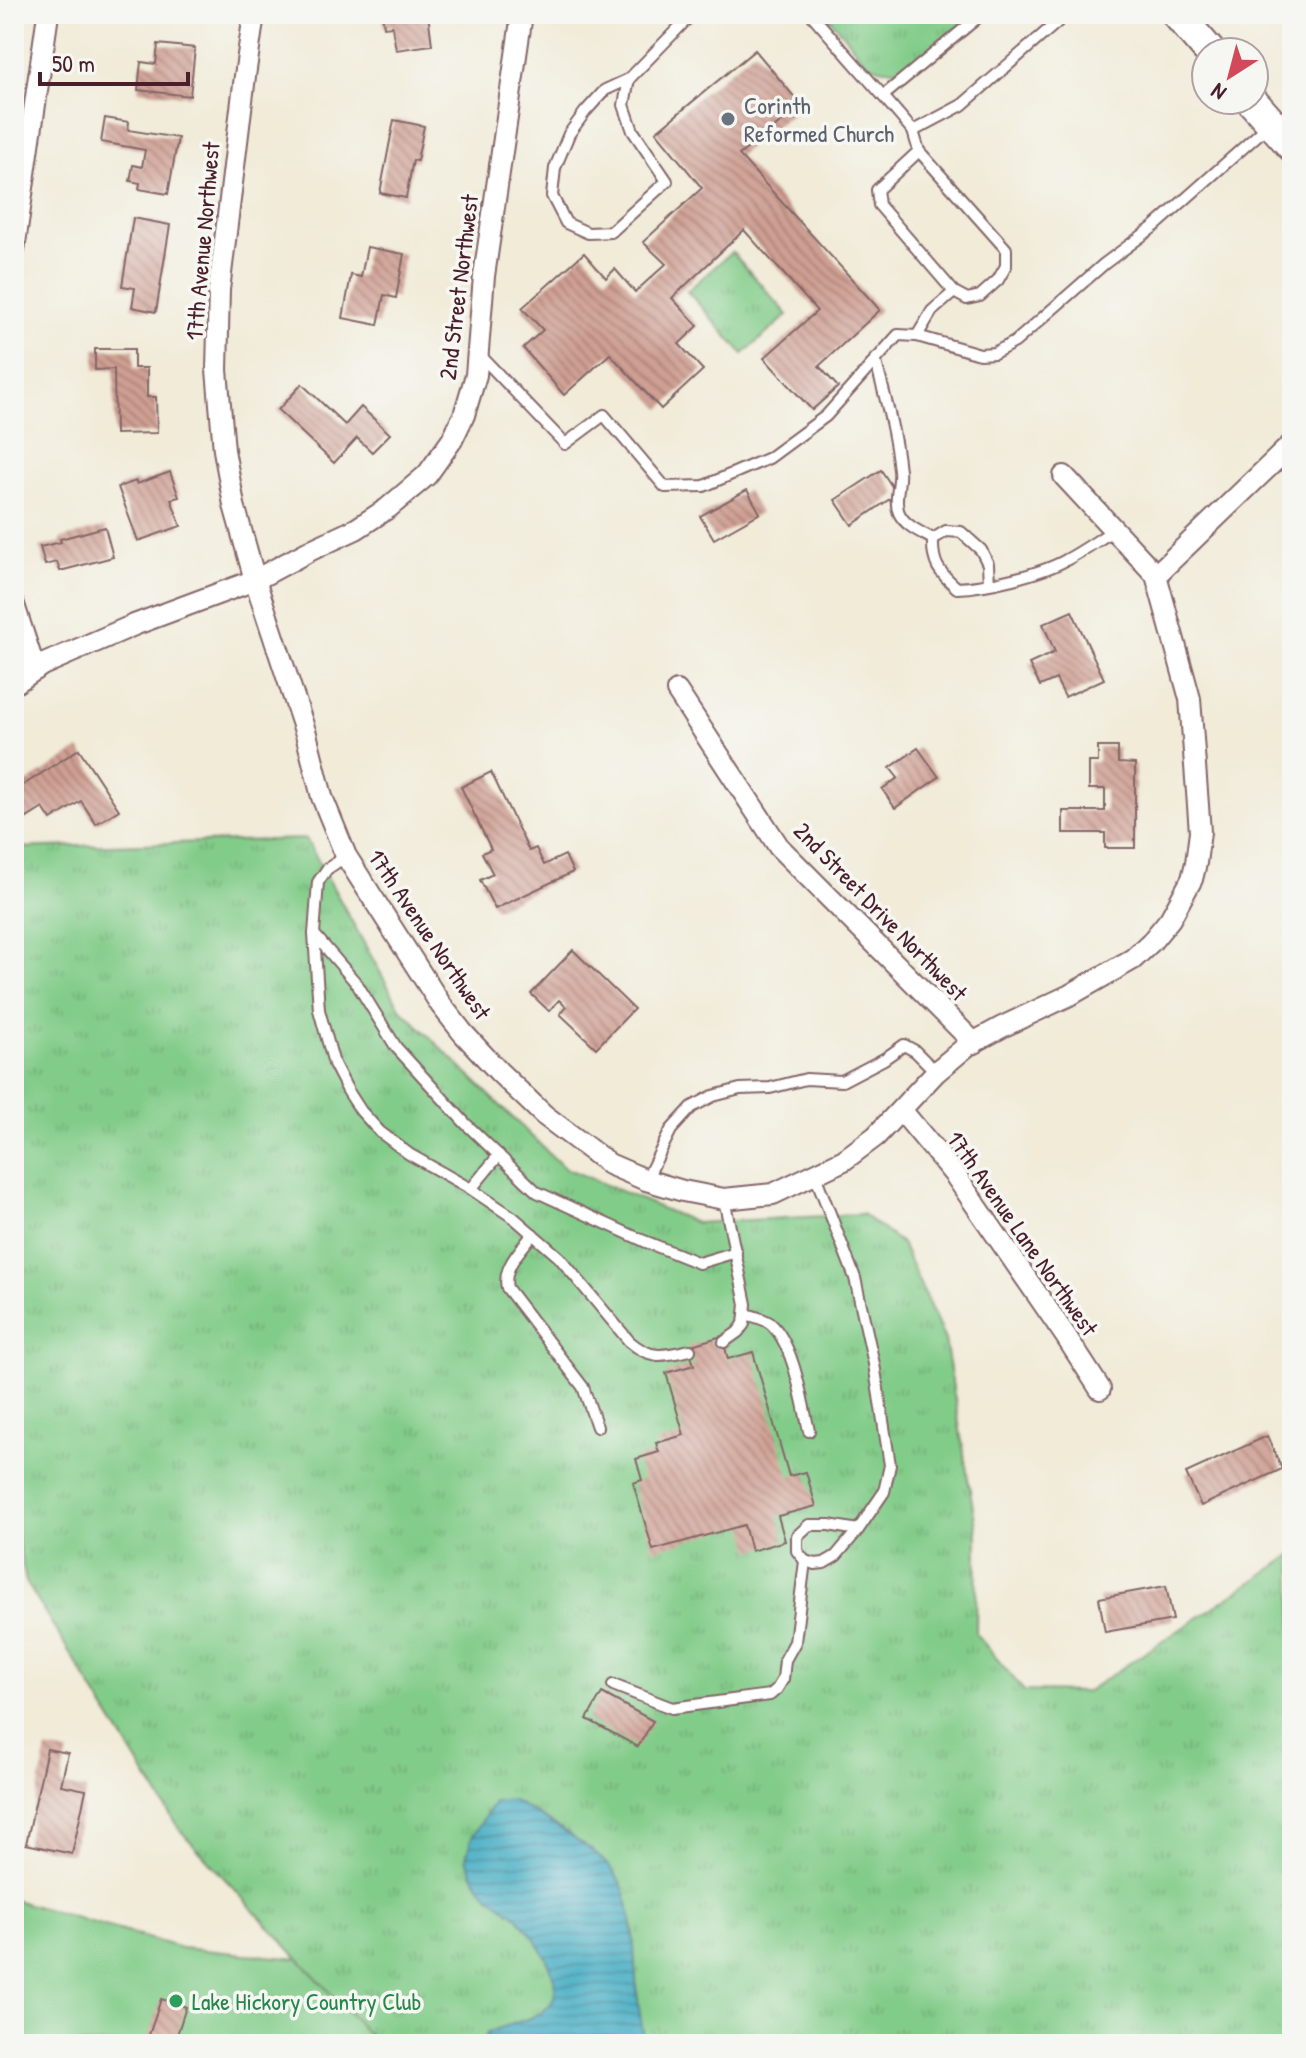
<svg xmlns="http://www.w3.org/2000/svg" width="1306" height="2058" font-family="'Patrick Hand',sans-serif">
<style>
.grass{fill:url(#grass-tufts);stroke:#66765a;stroke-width:2}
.pitch{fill:#82cc89;stroke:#66765a;stroke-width:2}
.water{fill:url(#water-rules);stroke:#486678;stroke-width:2}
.building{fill:url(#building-back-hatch)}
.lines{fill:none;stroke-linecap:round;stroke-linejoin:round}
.service-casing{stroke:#846668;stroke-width:14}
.minor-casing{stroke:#846668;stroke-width:24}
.secondary-casing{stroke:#846668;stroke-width:34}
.service{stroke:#fff;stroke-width:10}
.minor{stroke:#fff;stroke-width:20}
.secondary{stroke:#fff;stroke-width:30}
.worship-dot{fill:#6b7280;stroke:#f6f6f2;stroke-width:3}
.leisure-dot{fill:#2e9e5b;stroke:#f6f6f2;stroke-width:3}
.labels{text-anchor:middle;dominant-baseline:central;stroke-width:7;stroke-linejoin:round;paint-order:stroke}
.worship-label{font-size:24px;fill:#5b616d;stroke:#f6f6f2;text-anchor:start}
.street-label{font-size:24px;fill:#4a1f2b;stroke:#f6f6f2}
.leisure-label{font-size:24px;fill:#27864d;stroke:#f6f6f2;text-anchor:start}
</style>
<defs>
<pattern id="grass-tufts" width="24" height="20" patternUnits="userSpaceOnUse" patternTransform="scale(2)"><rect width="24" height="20" fill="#82cc89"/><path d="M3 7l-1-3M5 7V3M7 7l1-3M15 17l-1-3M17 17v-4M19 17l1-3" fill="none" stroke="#72af76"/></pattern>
<pattern id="water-rules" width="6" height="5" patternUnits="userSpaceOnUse" patternTransform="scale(2)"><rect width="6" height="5" fill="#45adc4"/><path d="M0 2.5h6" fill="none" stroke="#3c8c9f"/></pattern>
<pattern id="building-back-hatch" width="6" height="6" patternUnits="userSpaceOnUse" patternTransform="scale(2)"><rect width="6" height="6" fill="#cf9f93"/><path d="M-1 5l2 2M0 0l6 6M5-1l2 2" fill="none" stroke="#aa8178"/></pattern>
</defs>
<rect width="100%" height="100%" fill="#f6f6f2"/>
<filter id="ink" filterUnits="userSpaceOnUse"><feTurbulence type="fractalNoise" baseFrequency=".0125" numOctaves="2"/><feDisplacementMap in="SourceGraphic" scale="16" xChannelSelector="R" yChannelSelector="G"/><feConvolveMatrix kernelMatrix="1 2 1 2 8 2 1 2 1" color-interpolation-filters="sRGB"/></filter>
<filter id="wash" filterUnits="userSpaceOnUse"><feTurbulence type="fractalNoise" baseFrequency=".006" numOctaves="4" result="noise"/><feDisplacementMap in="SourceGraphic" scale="32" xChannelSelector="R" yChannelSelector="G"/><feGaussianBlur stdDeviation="1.8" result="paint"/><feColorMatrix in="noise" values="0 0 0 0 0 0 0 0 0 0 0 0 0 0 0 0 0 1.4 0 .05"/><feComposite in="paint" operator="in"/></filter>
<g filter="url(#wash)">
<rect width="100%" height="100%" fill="#f1ebd8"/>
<!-- grass -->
<g class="grass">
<polygon points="826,14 973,14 909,69 883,69 867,64"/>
<polygon points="732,252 788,315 743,354 687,291"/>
<polygon points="306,839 400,1008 563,1167 696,1223 862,1214 902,1244 945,1340 977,1532 976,1634 1024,1691 1086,1692 1292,1555 1292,2044 377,2044 179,1829 26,1582 14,1522 14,848"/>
</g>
<!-- pitch -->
<polygon class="pitch" points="14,1900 181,1948 299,1959 377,2044 14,2044"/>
<!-- water -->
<path class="water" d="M511,1800c30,16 91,50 108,80 17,29 14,76 18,109 1,18 5,37 8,55h-161l3,-11c16,-8 52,-14 62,-27 20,-23 -15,-71 -31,-88 -11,-12 -29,-19 -38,-32 -6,-8 -10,-19 -14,-28l5,-19 23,-37z"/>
<g id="blocks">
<!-- building -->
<g class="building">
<polygon points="382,14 428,14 432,45 396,50 392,26 384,27"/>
<polygon points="1278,14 1292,14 1292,37 1274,18"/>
<polygon points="158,44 195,48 190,96 138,90 141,62 156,64"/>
<polygon points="755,50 802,106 739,155 880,310 819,366 838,387 812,410 764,358 817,311 744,230 672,298 698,326 679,344 703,370 661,409 610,354 564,395 523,348 543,330 522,308 584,253 606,278 615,269 635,292 666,264 643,242 702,188 656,132"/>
<polygon points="105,118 129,122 128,130 178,138 168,194 139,189 140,183 130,181 133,165 142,167 145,150 101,142"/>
<polygon points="394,120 424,126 417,161 413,160 406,198 380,193"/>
<polygon points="133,218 170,225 156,312 132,307 135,288 122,286"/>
<polygon points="367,247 404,254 396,298 384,295 378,325 343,318 351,275 361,277"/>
<polygon points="95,349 134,349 134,368 147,368 147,397 156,397 157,433 115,434 114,369 95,370"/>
<polygon points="302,384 345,425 361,407 390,434 372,452 357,438 334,463 278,410"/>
<polygon points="881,470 897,494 852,525 835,500"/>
<polygon points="170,472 179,497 171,499 181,526 138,541 118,487 136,481 137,484"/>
<polygon points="747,490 760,513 714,539 700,516"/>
<polygon points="105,527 113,557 60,571 57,562 45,565 40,547 61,542 60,539"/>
<polygon points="1072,611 1104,679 1065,697 1056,679 1040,686 1029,664 1055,652 1043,624"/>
<polygon points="1098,747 1118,747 1118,763 1135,764 1135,848 1105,848 1105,833 1063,833 1063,811 1105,811 1105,789 1089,789 1089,762 1098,762"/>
<polygon points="918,748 939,777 895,808 882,789 898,778 890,768"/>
<polygon points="79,749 119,810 96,824 81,801 51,820 43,808 22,821 14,808 14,791"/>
<polygon points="491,772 529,851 536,848 544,865 565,855 573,872 495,909 480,880 493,874 482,853 491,849 461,787"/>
<polygon points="573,950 634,1009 596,1048 560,1014 566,1007 559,1000 549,1011 531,994"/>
<polygon points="722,1336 728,1359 753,1352 789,1476 806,1472 816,1506 778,1516 785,1541 751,1551 744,1525 653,1550 633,1483 642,1480 636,1459 659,1452 656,1443 684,1435 666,1373 694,1365 688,1346"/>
<polygon points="1267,1436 1282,1469 1201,1506 1186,1473"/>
<polygon points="1166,1586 1173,1620 1105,1632 1099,1598"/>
<polygon points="602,1693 653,1721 638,1747 587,1719"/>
<polygon points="47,1749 68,1753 61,1785 86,1790 72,1854 26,1844"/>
<polygon points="161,1999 186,2007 174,2044 146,2044"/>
</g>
</g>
</g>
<g filter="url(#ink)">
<use href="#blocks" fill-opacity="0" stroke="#846668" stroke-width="2"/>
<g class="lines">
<!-- service casing -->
<g class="service-casing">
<g id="service">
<polyline points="811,14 883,96 982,14"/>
<polyline points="629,79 605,90 585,112 569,134 555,168 552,196 566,223 588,233 611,232 667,181 633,131 624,105 629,79 692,14"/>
<polyline points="883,96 913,131 919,151 1006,249 1006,266 998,280 980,296 967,299 954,292 879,205 877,190 919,151"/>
<polyline points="913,131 962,105 1062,18 1059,14"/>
<polyline points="917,336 932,311 954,292"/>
<polyline points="478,353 565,444 604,415 665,487 704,486 769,458 826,416 898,335 917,336 980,354 994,353 1015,342 1104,264 1155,226 1270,124"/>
<path d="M875,359c10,37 20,73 24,111 2,14 -6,30 0,43 6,13 23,20 34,26"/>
<path d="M989,584l-1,-20 -7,-14 -20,-18 -15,-1 -13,8c-1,25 6,33 24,49 29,-1 84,-14 109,-28 17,-9 32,-20 48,-30"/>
<path d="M346,856l-19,13 -9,13 -4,52 5,76 15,54 14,27 13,20 19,21 29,22 62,35 43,29 45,39 70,84c22,19 34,15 61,9"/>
<polyline points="314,934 357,984 396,1047 465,1123 537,1192 644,1241 699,1263 736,1252"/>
<polyline points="815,1175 855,1278 874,1364 890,1465 884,1492 858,1530 836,1556 824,1563 815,1564 805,1561 797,1551 797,1536 809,1525 829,1525 858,1530"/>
<polyline points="646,1180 671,1130 692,1107 713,1096 740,1089 770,1088 806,1079 842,1081 884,1059 904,1045 915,1051 936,1072"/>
<polyline points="471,1189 499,1155"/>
<path d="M533,1234c-12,16 -31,33 -26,54l76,99 14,40"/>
<path d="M746,1314c7,2 18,5 24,9 24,21 32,78 39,108"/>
<polyline points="724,1342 738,1332 744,1324 746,1304 724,1199"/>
<polyline points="613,1685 672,1708 770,1695 777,1689 783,1679 785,1660 795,1642 805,1561"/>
</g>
</g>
<!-- minor casing -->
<g class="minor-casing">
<g id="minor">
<polyline points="254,14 245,76 219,290 217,370 224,450 234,505 255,580 306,734 322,797 346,856 441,1005 463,1033 499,1072 544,1115 609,1164 646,1180 683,1191 724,1199 773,1194 844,1160 876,1136 936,1072 967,1046 1002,1027 1070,995 1133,959 1152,941 1170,919 1192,879 1196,863 1200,832 1190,699 1156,575 1064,476"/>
<polyline points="14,250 48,14"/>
<polyline points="1156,575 1292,444"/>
<polyline points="14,605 35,670"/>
<polyline points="14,684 42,665 134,625 255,580 311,550 356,529 388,508 427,475 452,440 464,415 476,375 484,276 522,14"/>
<polyline points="677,691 779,847 974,1043"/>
<polyline points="901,1110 955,1175 1065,1335 1100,1389"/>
</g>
</g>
<!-- secondary casing -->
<g class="secondary-casing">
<g id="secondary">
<polyline points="1177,14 1210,52"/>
<polyline points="1251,100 1292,146"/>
</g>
</g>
<!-- service -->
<use href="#service" class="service"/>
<!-- minor -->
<use href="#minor" class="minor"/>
<!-- secondary -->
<use href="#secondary" class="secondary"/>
</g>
</g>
<!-- markers -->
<circle class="worship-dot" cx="728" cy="119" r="8"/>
<circle class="leisure-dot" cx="176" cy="2001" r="8"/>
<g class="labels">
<!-- worship labels -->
<g class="worship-label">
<text x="744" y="105">Corinth<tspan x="744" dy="28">Reformed Church</tspan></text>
</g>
<!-- street labels -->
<g class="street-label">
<text transform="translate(202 241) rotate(-85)">17th Avenue Northwest</text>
<text transform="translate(458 287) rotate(-83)">2nd Street Northwest</text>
<text transform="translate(881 911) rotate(46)">2nd Street Drive Northwest</text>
<text transform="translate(430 934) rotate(56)">17th Avenue Northwest</text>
<text transform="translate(1023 1233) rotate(55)">17th Avenue Lane Northwest</text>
</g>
<!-- leisure labels -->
<g class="leisure-label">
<text x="192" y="2001">Lake Hickory Country Club</text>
</g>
</g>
<!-- margin -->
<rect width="1306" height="2058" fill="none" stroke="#f6f6f2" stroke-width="48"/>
<!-- north arrow -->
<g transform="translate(1230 76) rotate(216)"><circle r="38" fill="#f6f6f2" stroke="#b1a0a2" stroke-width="2"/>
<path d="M0-6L14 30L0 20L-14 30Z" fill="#d1495b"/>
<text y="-12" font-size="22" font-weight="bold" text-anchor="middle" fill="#4a1f2b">N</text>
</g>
<!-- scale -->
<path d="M40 72v12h148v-12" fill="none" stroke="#4a1f2b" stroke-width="4"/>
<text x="52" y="72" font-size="24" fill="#4a1f2b" stroke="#f6f6f2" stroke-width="6" paint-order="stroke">50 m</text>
</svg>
